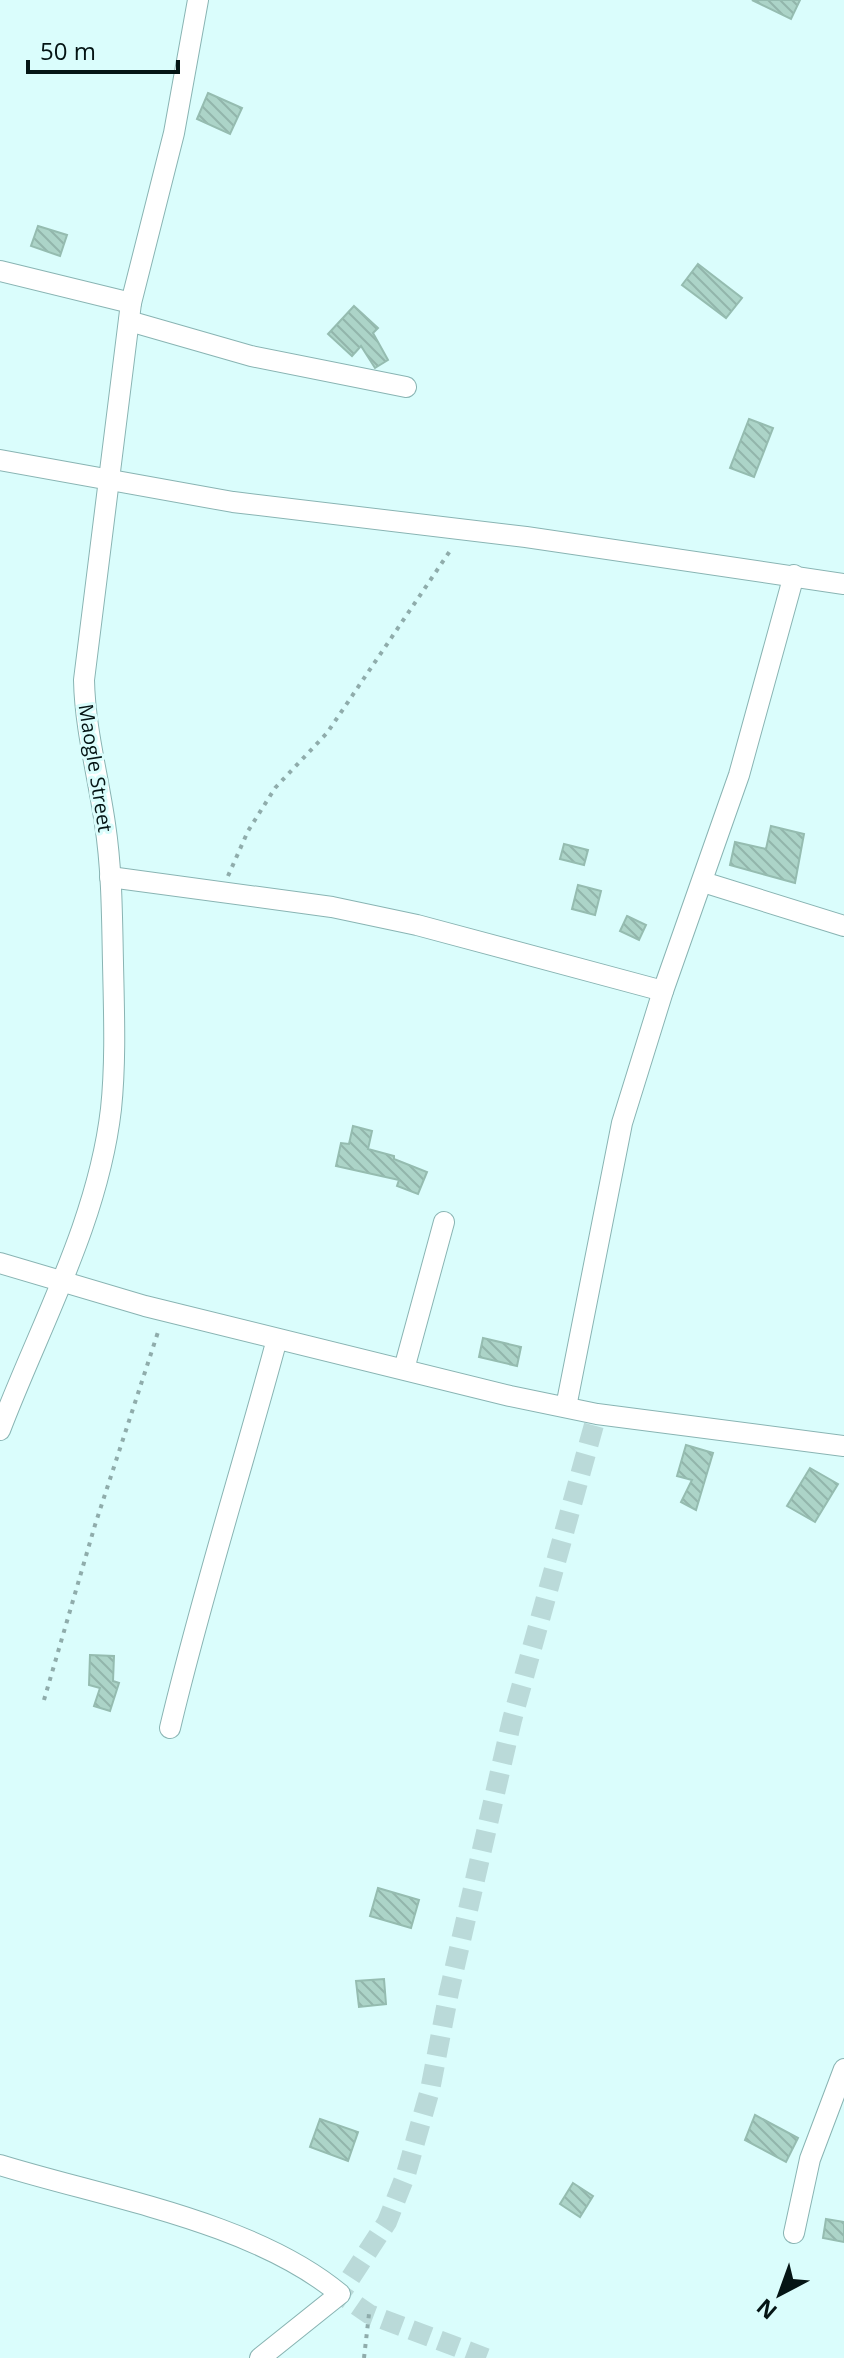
<svg xmlns="http://www.w3.org/2000/svg" width="844" height="2358" font-family="'Open Sans',sans-serif">
<style>
.building{fill:url(#building-back-hatch);stroke:#95bcb0;stroke-width:2}
.lines{fill:none;stroke-linecap:round;stroke-linejoin:round}
.minor-tunnel{stroke:#badad9;stroke-width:20;stroke-dasharray:20 10;stroke-linecap:butt}
.minor-casing{stroke:#89b4b3;stroke-width:22}
.path{stroke:#8facab;stroke-width:4;stroke-dasharray:4 6;stroke-linecap:butt}
.minor{stroke:#fff;stroke-width:20}
.labels{text-anchor:middle;dominant-baseline:central;stroke-width:6;stroke-linejoin:round;paint-order:stroke}
.street-label{font-size:20px;fill:#051515;stroke:#dafdfc}
</style>
<defs>
<pattern id="building-back-hatch" width="6" height="6" patternUnits="userSpaceOnUse" patternTransform="scale(2)"><rect width="6" height="6" fill="#acd4c8"/><path d="M-1 5l2 2M0 0l6 6M5-1l2 2" fill="none" stroke="#92b5ab"/></pattern>
</defs>
<rect width="100%" height="100%" fill="#dafdfc"/>
<!-- building -->
<g class="building">
<polygon points="752,0 800,0 791,19"/>
<polygon points="208,93 242,108 230,134 197,119"/>
<polygon points="38,226 67,235 60,256 31,246"/>
<polygon points="698,264 742,298 726,318 682,285"/>
<polygon points="354,306 378,328 373,333 388,360 375,368 361,346 352,356 328,334"/>
<polygon points="749,419 773,428 754,477 730,468"/>
<polygon points="771,826 804,834 795,883 730,865 735,842 766,849"/>
<polygon points="564,844 588,850 584,865 560,859"/>
<polygon points="578,885 601,891 595,915 572,909"/>
<polygon points="627,916 646,925 639,940 620,931"/>
<polygon points="353,1126 372,1131 368,1149 394,1156 394,1159 427,1172 418,1194 397,1186 399,1180 336,1166 341,1143 349,1144"/>
<polygon points="483,1338 521,1347 517,1366 479,1357"/>
<polygon points="686,1445 713,1453 696,1510 681,1502 692,1480 677,1476"/>
<polygon points="810,1468 838,1484 815,1522 787,1506"/>
<polygon points="90,1655 114,1656 113,1681 119,1683 110,1711 94,1706 100,1688 89,1685"/>
<polygon points="378,1888 419,1900 411,1928 370,1916"/>
<polygon points="384,1979 386,2004 359,2007 356,1981"/>
<polygon points="755,2115 798,2138 786,2162 745,2140"/>
<polygon points="320,2119 358,2132 348,2161 310,2147"/>
<polygon points="573,2183 593,2196 580,2217 560,2204"/>
<polygon points="826,2219 844,2222 844,2242 823,2238"/>
</g>
<g class="lines">
<!-- minor-tunnel -->
<polyline class="minor-tunnel" points="486,2358 369,2314 340,2294 387,2222 406,2174 430,2090 449,1992 512,1720 597,1414"/>
<!-- minor casing -->
<g class="minor-casing">
<g id="minor">
<polyline points="0,271 131,303"/>
<polyline points="129,321 251,356 406,387"/>
<polyline points="0,460 233,502 526,537 844,584"/>
<polyline points="110,877 332,907 417,925 663,991"/>
<polyline points="703,882 844,926"/>
<polyline points="0,1263 145,1306 510,1396 597,1414 844,1446"/>
<polyline points="404,1369 444,1222"/>
<polyline points="566,1407 622,1123 663,991 739,775 794,575"/>
<path d="M0,1430c40,-105 98,-208 111,-321 5,-48 3,-97 2,-146 -1,-46 -1,-93 -8,-139 -7,-49 -20,-95 -21,-144l47,-377 43,-170 24,-133"/>
<path d="M170,1728c31,-131 72,-259 107,-389"/>
<path d="M0,2165c107,33 254,57 340,129l-80,64"/>
<polyline points="794,2233 810,2159 844,2069"/>
</g>
</g>
<!-- path -->
<g class="path">
<polyline points="228,876 248,831 275,788 327,733 452,548"/>
<polyline points="44,1700 95,1525 159,1329"/>
<polyline points="364,2358 369,2314"/>
</g>
<!-- minor -->
<use href="#minor" class="minor"/>
</g>
<g class="labels">
<!-- street labels -->
<g class="street-label">
<text transform="translate(96 768) rotate(81)">Maogle Street</text>
</g>
</g>
<!-- north arrow -->
<g transform="translate(780 2294) rotate(221)" stroke="#dafdfc" stroke-width="6" paint-order="stroke">
<path d="M0-6L14 30L0 20L-14 30Z" fill="#051515"/>
<text y="-12" font-size="22" font-weight="bold" text-anchor="middle" fill="#051515">N</text>
</g>
<!-- scale -->
<path d="M28 60v12h150v-12" fill="none" stroke="#051515" stroke-width="4"/>
<text x="40" y="60" font-size="24" fill="#051515" stroke="#dafdfc" stroke-width="6" paint-order="stroke">50 m</text>
</svg>
